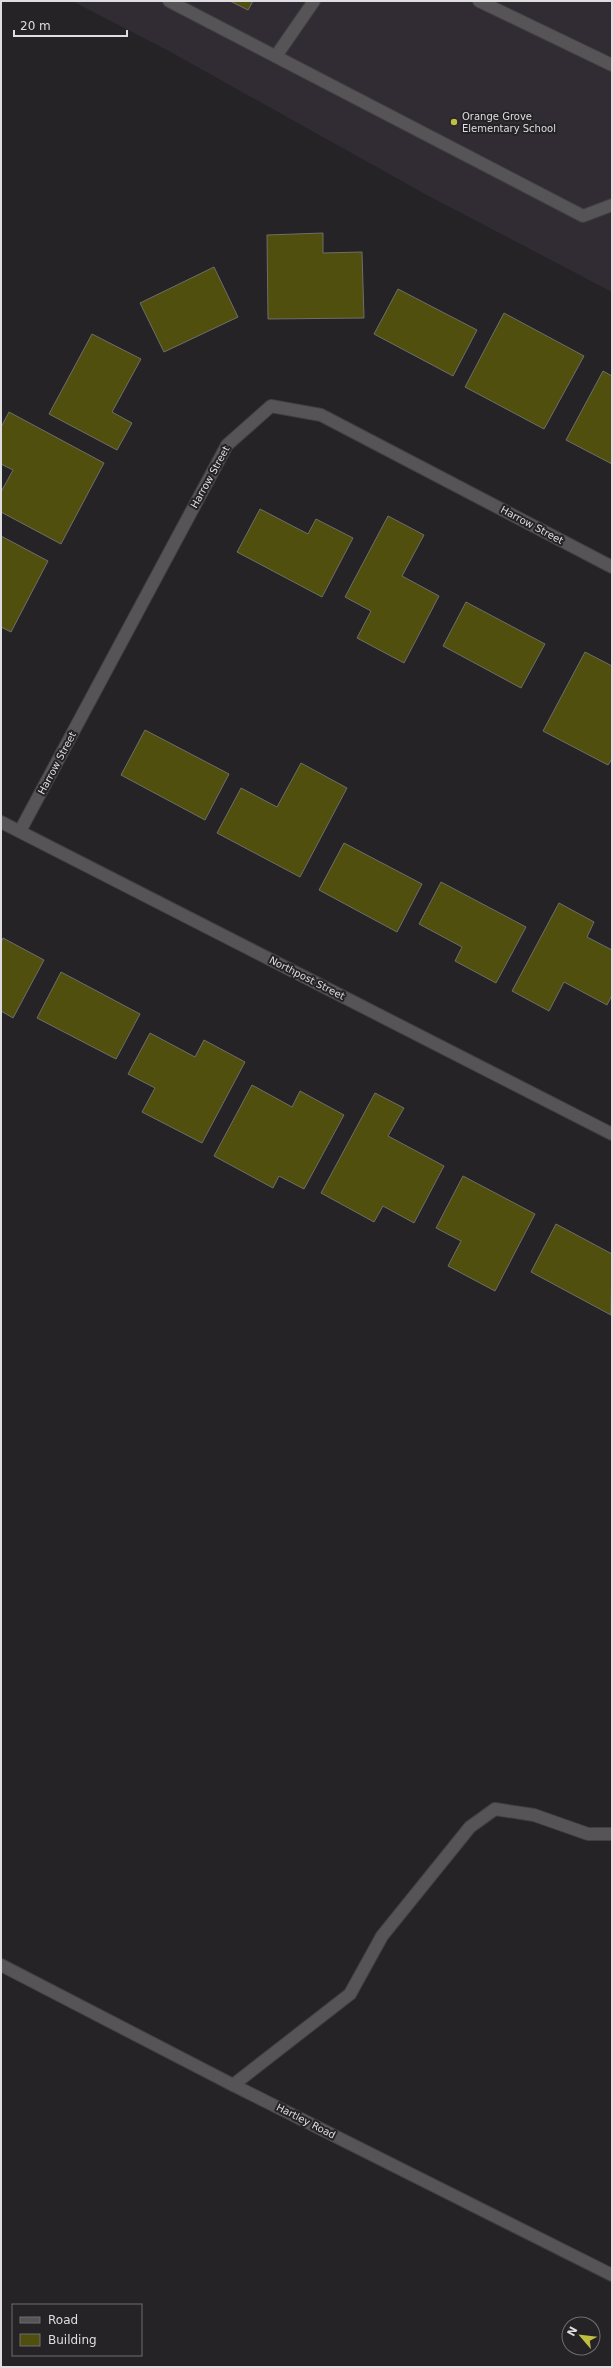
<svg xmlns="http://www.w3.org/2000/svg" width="613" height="2368" font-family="'DejaVu Sans',sans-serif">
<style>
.built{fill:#312c34}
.building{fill:#504f0d;stroke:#6e6e6b}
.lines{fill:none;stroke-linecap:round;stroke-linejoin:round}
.lane-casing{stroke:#403f41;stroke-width:14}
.street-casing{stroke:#403f41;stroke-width:14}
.lane{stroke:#565457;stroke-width:12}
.street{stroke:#565457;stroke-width:12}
.poi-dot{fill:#c0be40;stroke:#252326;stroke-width:1.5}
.labels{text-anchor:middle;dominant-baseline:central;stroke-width:4;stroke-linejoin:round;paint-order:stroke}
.poi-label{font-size:10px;fill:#dedddf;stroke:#252326;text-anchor:start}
.street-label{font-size:10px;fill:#dedddf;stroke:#252326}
</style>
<rect width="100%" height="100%" fill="#252326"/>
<!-- built -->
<polygon class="built" points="72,1 612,1 612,292 425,194 167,50"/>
<!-- building -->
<g class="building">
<polygon points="230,1 253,1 248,10"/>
<polygon points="323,233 323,253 362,252 364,318 268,319 267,235"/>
<polygon points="214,267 238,317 164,352 140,303"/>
<polygon points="398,289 477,330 453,376 374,334"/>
<polygon points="504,313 584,356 544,429 465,387"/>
<polygon points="92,334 141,359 112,412 132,423 117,450 49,414"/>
<polygon points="603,371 612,376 612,464 566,440"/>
<polygon points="9,412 104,463 61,544 1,512 1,492 13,470 1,464 1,427"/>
<polygon points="260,509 308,534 316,519 353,538 322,597 237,552"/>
<polygon points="388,516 424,535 402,576 439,596 404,663 357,638 371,611 345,597"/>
<polygon points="1,536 48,561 11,632 1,627"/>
<polygon points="466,602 545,644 521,688 443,646"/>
<polygon points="585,652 612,666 612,759 608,765 543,731"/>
<polygon points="145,730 229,774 205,820 121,775"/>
<polygon points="301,763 347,788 300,877 217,833 241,788 277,807"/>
<polygon points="344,843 422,884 397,932 319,890"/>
<polygon points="441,882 526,927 496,983 455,961 462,947 419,924"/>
<polygon points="559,903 594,922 587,937 612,950 612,995 607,1005 564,982 549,1011 512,991"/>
<polygon points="3,938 44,960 13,1018 1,1011 1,942"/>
<polygon points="61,972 140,1014 116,1059 37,1018"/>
<polygon points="150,1033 195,1057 204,1040 245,1062 202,1143 142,1112 155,1088 128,1074"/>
<polygon points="252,1085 292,1107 300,1091 344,1115 304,1189 279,1176 273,1188 214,1156"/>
<polygon points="375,1093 404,1108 388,1136 444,1166 414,1223 383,1206 374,1222 321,1193"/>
<polygon points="463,1176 535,1214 495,1291 448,1266 461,1241 436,1228"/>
<polygon points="556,1224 612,1254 611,1315 531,1272"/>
</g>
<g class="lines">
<!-- lane casing -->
<g class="lane-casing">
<g id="lane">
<polyline points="169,1 583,216 612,205"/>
<polyline points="479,1 612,65"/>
<polyline points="276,56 314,1"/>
<polyline points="233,2085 350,1994 382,1936 470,1827 495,1809 534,1815 588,1834 612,1834"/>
</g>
</g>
<!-- street casing -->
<g class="street-casing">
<g id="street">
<polyline points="1,822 612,1134"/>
<polyline points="20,831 227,445 271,406 321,415 612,567"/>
<polyline points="1,1965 233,2085 612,2275"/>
</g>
</g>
<!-- lane -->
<use href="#lane" class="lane"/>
<!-- street -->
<use href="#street" class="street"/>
</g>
<!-- markers -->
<circle class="poi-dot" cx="454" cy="122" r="4"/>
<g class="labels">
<!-- poi labels -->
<g class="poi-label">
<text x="462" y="116">Orange Grove<tspan x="462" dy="12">Elementary School</tspan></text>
</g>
<!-- street labels -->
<g class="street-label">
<text transform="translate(210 477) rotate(-61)">Harrow Street</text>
<text transform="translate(532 525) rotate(28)">Harrow Street</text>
<text transform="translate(57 763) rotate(-62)">Harrow Street</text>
<text transform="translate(307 978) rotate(27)">Northpost Street</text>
<text transform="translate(306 2121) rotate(27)">Hartley Road</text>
</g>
</g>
<!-- border -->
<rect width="613" height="2368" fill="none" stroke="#dedddf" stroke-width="4"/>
<!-- legend -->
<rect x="12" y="2304" width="130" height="52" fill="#252326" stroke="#6f6d70"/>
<rect x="20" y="2317" width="20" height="6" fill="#565457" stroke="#6f6d70"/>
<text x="48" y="2324" font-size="12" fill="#dedddf">Road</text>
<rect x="20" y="2334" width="20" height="12" fill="#504f0d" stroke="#6f6d70"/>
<text x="48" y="2344" font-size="12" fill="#dedddf">Building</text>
<!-- north arrow -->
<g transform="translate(581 2336) rotate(298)"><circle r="19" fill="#252326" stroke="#6f6d70"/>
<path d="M0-3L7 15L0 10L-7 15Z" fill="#c0be40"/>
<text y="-6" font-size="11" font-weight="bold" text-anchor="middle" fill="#dedddf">N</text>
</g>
<!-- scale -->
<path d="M14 30v6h113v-6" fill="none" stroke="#dedddf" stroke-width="2"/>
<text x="20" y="30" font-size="12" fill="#dedddf" stroke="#252326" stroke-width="3" paint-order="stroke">20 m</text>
</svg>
